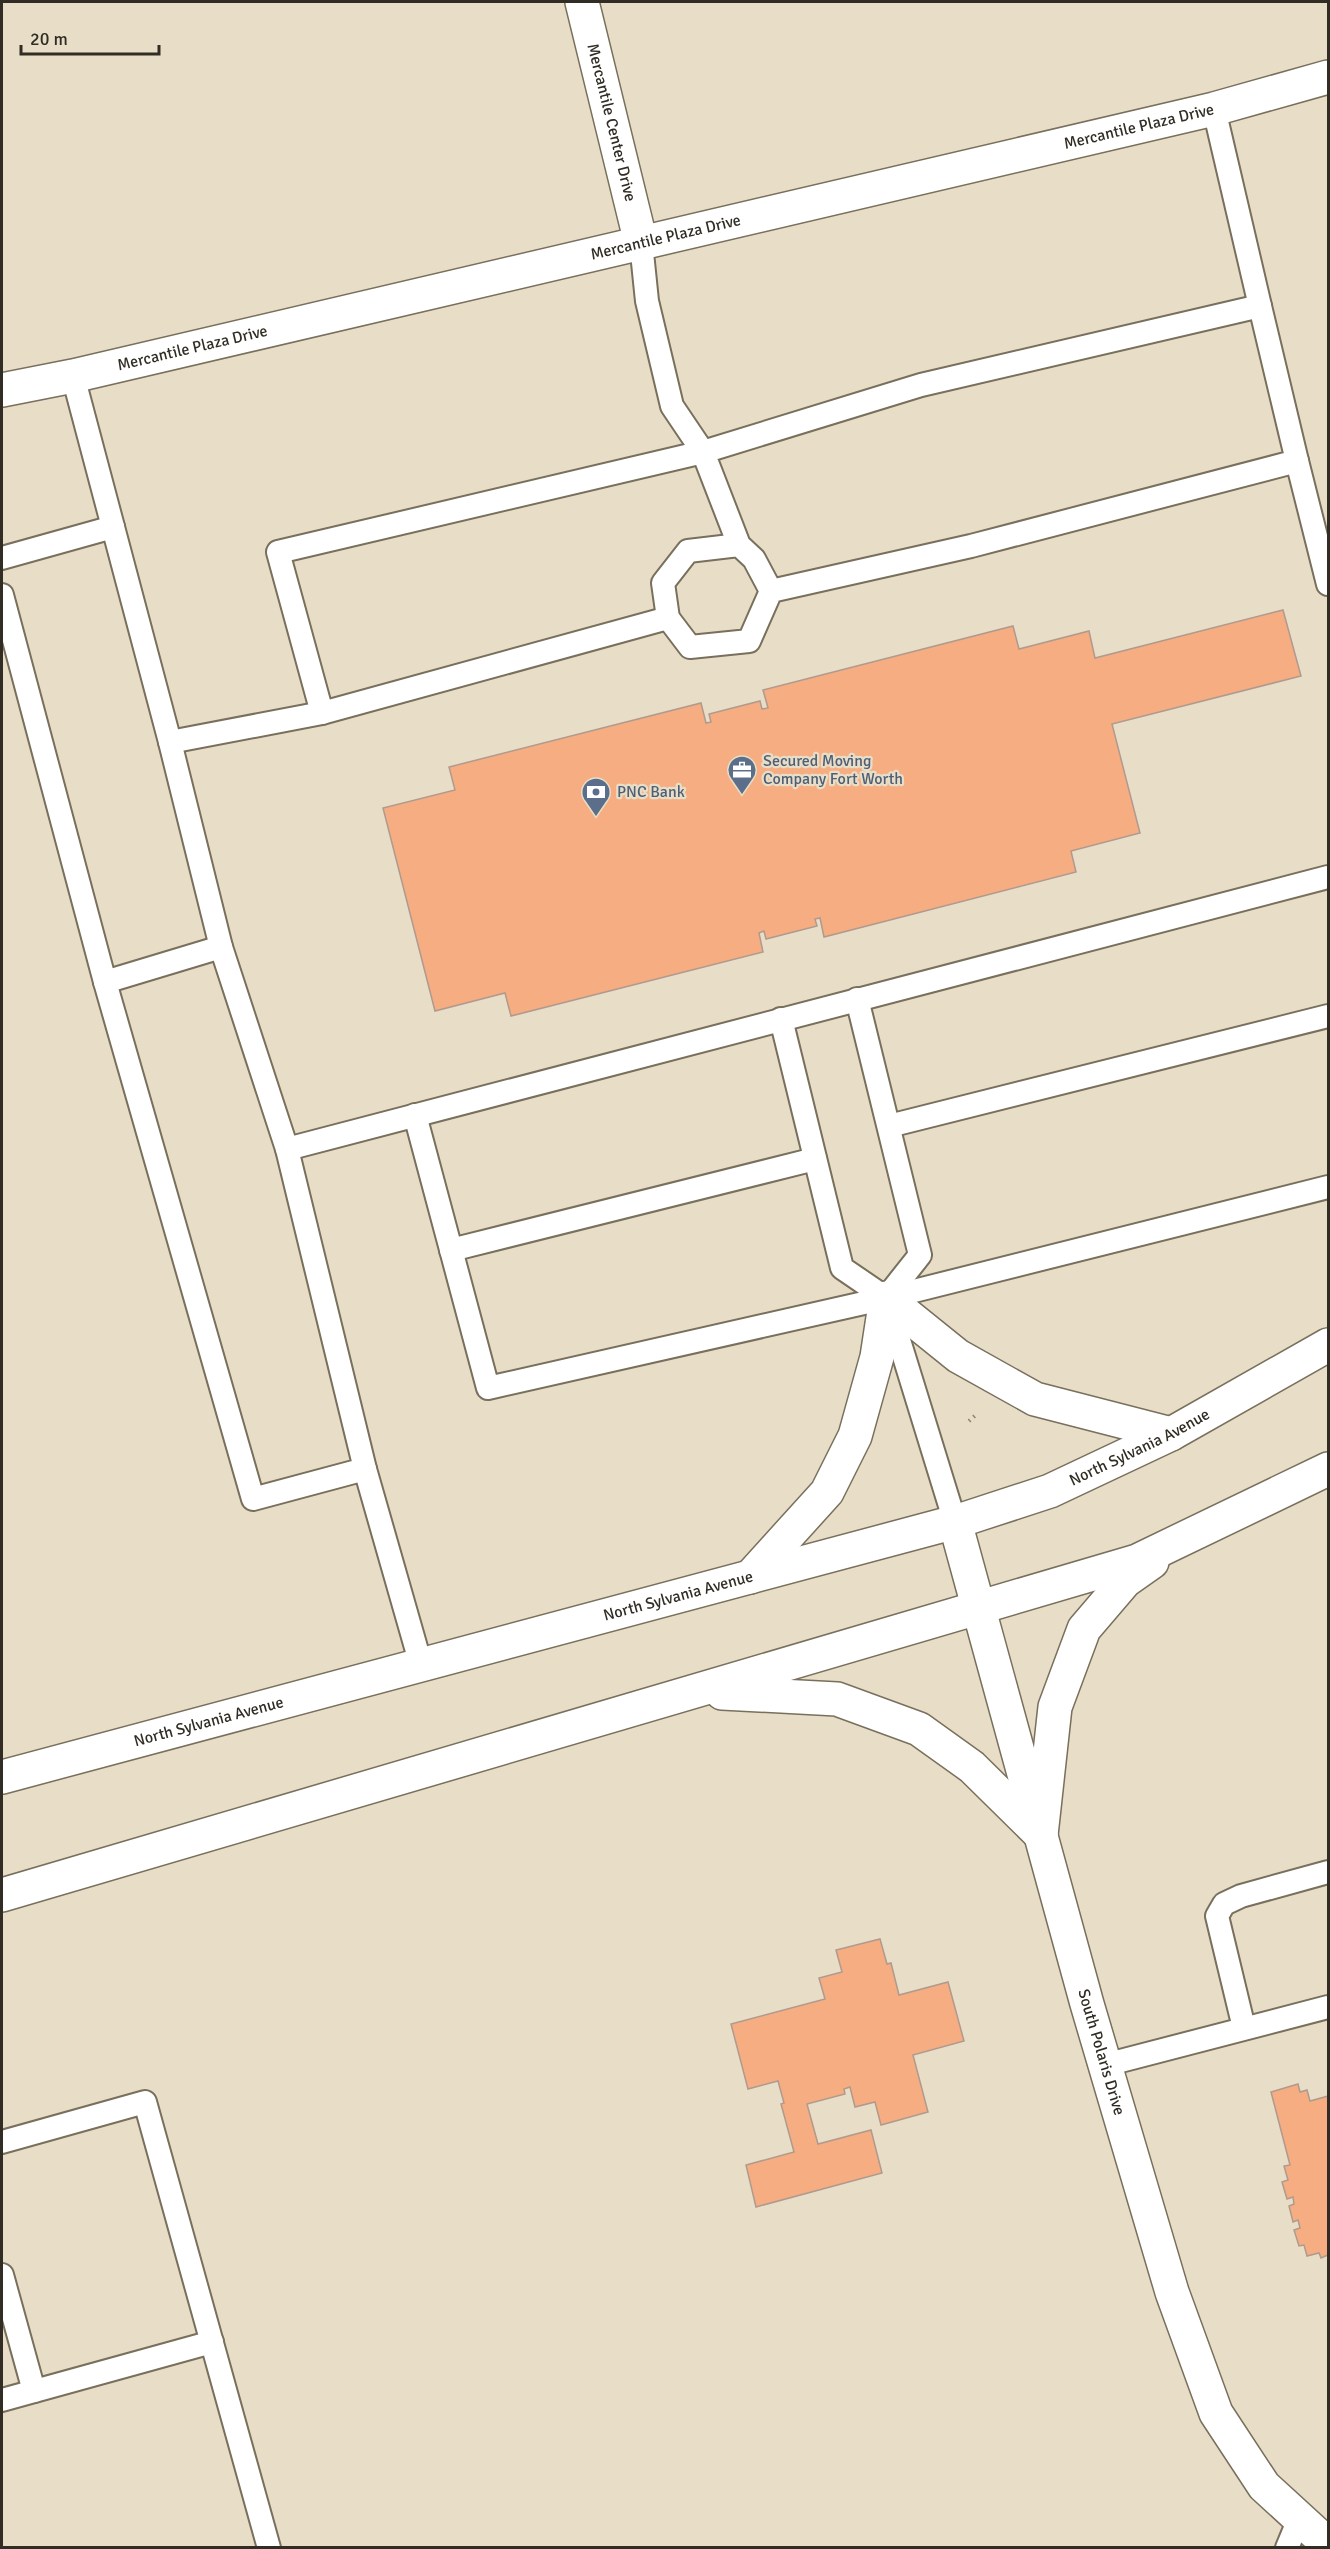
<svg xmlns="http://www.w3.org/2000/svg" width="1330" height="2549" font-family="Signika,sans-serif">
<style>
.building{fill:#f5ad81;stroke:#b09a8e;stroke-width:1.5}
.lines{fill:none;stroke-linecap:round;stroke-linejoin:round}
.service-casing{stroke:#786f5c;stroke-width:26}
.minor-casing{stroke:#786f5c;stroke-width:36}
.secondary-casing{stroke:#786f5c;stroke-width:36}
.path{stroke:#8c8576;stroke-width:4;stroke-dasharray:1.5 4.5;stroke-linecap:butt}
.service{stroke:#fff;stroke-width:22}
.minor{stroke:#fff;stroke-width:33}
.secondary{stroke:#fff;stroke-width:33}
.labels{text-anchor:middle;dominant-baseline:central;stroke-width:4.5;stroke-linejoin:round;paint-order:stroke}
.street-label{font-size:16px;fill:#312d25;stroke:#e8dec8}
.service-label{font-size:16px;fill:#4e5e75;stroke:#e8dec8;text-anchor:start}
</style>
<rect width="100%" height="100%" fill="#e8dec8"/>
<!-- building -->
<g class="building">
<polygon points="1283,610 1301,676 1112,724 1140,833 1071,851 1076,872 824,937 820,918 815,919 817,926 766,939 764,931 759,933 763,952 511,1016 505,993 435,1011 383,808 455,790 449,767 701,703 706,723 711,722 709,714 760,701 762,709 768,708 763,690 1013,626 1019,649 1089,631 1095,658"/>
<polygon points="880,1939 887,1964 891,1963 899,1995 948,1982 964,2041 913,2055 928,2112 881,2125 875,2102 855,2107 850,2087 844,2089 845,2094 807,2104 818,2144 871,2130 882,2173 756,2207 746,2165 794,2152 781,2104 784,2103 778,2081 748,2089 731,2024 825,1999 819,1978 842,1972 836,1950"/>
<polygon points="1298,2084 1300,2092 1307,2090 1310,2101 1328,2096 1328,2255 1321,2258 1319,2253 1307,2256 1304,2245 1299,2246 1294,2230 1300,2228 1298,2220 1293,2222 1289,2206 1294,2204 1293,2197 1287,2199 1282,2182 1288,2180 1284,2166 1290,2165 1271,2092"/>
</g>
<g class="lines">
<!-- service casing -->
<g class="service-casing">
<g id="service">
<polyline points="1214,109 1260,306"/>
<polyline points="641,243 647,301 672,406 703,452 278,552 322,713 668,618"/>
<polyline points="73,376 170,742 322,713"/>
<polyline points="1297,461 1328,584"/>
<polyline points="739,545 703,452 921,385 1260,306 1297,461 971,546 771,591 749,641 690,647 668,618 663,583 688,551 739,545 754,559 771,591"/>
<polyline points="2,558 113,527"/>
<polyline points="2,595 105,982 221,947"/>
<polyline points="105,982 253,1499 365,1469 287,1149 221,947 170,742"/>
<polyline points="857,999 920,1255 886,1298"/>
<polyline points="781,1019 842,1268 886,1298 955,1522"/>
<polyline points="415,1115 488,1388 886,1298 1328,1187"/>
<polyline points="889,1126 1328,1016"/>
<polyline points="287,1149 1328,877"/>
<polyline points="451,1250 815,1159"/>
<polyline points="365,1469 421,1665"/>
<polyline points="1244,2028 1217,1916 1224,1904 1241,1896 1328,1872"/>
<polyline points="1105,2065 1328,2007"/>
<polyline points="2,2142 145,2102 269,2548"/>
<polyline points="2,2275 34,2391"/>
<polyline points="2,2400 212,2342"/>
<polyline points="1287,2548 1299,2519"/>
</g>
</g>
<!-- minor casing -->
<g class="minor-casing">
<g id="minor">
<path id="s1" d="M582,2l59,241"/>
<path id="s2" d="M2,390l71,-14 1141,-267 114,-32"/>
<path id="s3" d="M955,1522l132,482 85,288 44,121 48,73 59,54 5,2"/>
</g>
</g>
<!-- secondary casing -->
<g class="secondary-casing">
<g id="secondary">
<polyline points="750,1577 827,1492 855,1436 877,1357 886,1298 958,1356 1035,1399 1171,1434"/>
<polyline points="722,1693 837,1699 919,1729 972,1767 1041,1835"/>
<path id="s4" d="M2,1777l953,-255 95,-31 121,-57 157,-89"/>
<polyline points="1041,1835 1055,1707 1084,1629 1125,1581 1152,1562"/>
<polyline points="2,1895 1137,1561 1328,1469"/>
</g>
</g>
<!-- path -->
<polyline class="path" points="969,1421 977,1414"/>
<!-- service -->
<use href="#service" class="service"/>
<!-- minor -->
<use href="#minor" class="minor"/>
<!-- secondary -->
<use href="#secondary" class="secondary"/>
</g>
<!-- icons -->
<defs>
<g id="office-pin" transform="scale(1.5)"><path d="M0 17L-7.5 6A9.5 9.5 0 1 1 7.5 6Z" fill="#5c6f8a" stroke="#e8dec8"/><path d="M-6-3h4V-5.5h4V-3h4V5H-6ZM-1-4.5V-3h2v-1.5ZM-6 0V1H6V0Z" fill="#fff"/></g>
<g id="bank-pin" transform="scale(1.5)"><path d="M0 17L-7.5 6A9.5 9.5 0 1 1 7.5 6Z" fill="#5c6f8a" stroke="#e8dec8"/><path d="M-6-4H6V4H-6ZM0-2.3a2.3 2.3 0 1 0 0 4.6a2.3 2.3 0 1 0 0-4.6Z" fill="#fff"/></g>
</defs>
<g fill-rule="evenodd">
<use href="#office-pin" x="742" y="770"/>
<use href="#bank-pin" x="596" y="792"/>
</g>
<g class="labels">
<!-- street labels -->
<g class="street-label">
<text stroke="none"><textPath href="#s1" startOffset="124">Mercantile Center Drive</textPath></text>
<text stroke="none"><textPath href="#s2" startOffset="1167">Mercantile Plaza Drive</textPath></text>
<text stroke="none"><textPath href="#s2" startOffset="681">Mercantile Plaza Drive</textPath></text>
<text stroke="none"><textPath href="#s2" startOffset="195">Mercantile Plaza Drive</textPath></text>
<text stroke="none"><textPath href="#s4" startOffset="1186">North Sylvania Avenue</textPath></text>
<text stroke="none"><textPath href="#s4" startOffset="700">North Sylvania Avenue</textPath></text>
<text stroke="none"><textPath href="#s4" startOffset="214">North Sylvania Avenue</textPath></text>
<text stroke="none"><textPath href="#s3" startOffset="550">South Polaris Drive</textPath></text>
</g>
<!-- service labels -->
<g class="service-label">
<text x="763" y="761">Secured Moving<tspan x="763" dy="18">Company Fort Worth</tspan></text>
<text x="617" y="792">PNC Bank</text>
</g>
</g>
<!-- border -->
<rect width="1330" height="2549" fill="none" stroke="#312d25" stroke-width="6"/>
<!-- scale -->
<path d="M21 45v9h138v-9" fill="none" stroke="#312d25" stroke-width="3"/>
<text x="30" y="45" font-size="18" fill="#312d25" stroke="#e8dec8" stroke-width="4.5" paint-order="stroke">20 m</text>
</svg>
